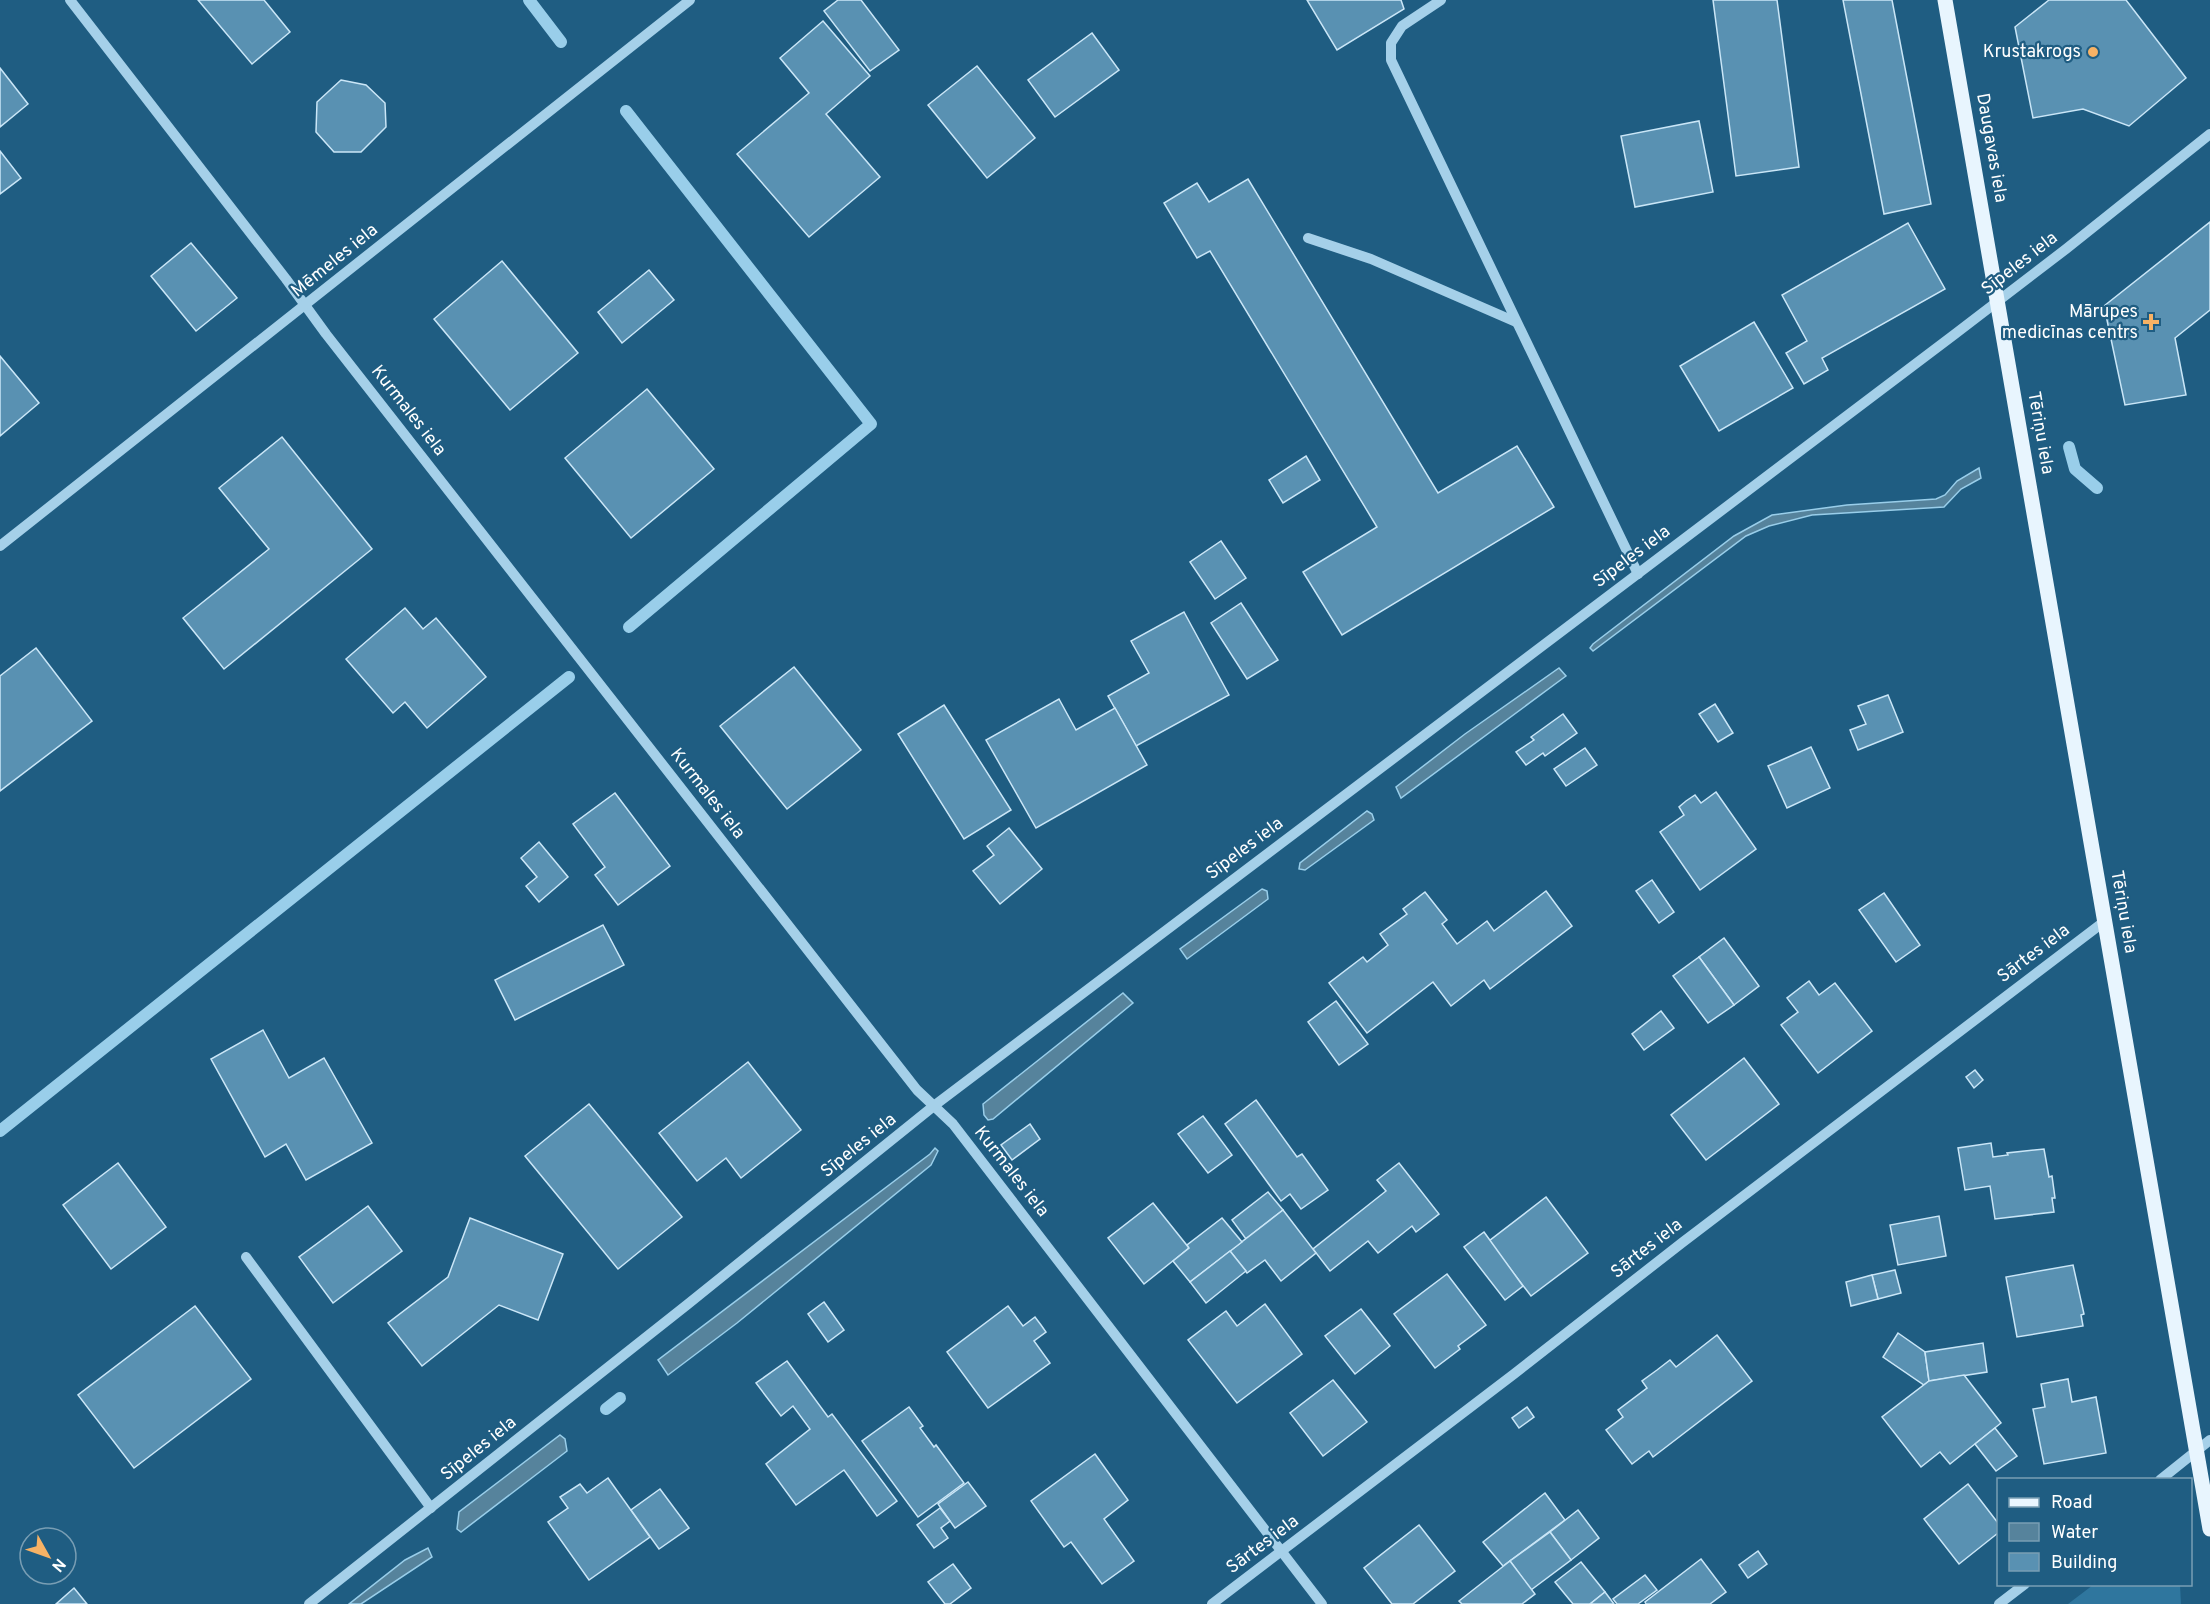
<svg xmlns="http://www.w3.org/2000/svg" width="2210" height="1604" font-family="Overpass,sans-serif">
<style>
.green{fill:#2f769e}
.water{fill:#56839c;stroke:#99ceea;stroke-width:1.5}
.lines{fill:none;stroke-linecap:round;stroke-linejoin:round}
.stream{stroke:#99ceea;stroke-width:12}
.building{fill:#5991b2;stroke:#cae6f7;stroke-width:1.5}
.minor{stroke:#a5d0e9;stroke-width:10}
.major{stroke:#e8f5fe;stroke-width:15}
.poi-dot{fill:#f7b265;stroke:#1f5d82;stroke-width:2}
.labels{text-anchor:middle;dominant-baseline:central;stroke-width:4.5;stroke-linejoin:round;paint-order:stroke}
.poi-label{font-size:18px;fill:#fff;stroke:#1f5d82;text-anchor:end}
.street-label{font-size:18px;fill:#fff;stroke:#1f5d82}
</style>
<rect width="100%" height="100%" fill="#1f5d82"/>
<!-- green -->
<polygon class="green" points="2093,1585 2180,1585 2181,1604 2068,1604"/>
<!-- water -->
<g class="water">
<polygon points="1979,468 1981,478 1961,489 1944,507 1812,515 1769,526 1746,536 1593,651 1590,648 1593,644 1734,536 1772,515 1847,505 1936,499 1945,495 1957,481"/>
<polygon points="1559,668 1566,676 1401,798 1396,787 1465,734"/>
<polygon points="1367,811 1372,814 1374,820 1305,870 1299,869 1300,863"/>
<polygon points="1262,889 1267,891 1268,899 1187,959 1180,949"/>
<polygon points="1123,993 1133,1003 993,1119 988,1120 984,1115 983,1104"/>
<polygon points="935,1148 938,1151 931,1165 737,1323 668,1375 658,1360 930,1154"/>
<polygon points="560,1435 565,1439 567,1451 461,1532 457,1529 459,1512"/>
<polygon points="428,1548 432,1557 361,1604 349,1604 405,1560"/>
</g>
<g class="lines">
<!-- stream -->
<g class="stream">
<polyline points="529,0 561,42"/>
<polyline points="626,111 871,424 629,627"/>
<polyline points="2069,447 2075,469 2097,488"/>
<polyline points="0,1131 569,677"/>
<polyline points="606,1409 620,1398"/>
</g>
</g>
<!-- building -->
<g class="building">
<polygon points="198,0 264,0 290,32 252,64"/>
<polygon points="838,0 861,0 899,50 870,71 824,11"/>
<polygon points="1307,0 1401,0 1404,9 1337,50"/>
<polygon points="1713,0 1777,0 1799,167 1736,176"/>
<polygon points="1843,0 1892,0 1931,204 1884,214"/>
<polygon points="2049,0 2126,0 2186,78 2129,126 2083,109 2033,118 2015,27"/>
<polygon points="823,21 870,76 826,114 880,177 809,237 737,154 809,93 780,58"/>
<polygon points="1092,33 1119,70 1055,117 1028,80"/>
<polygon points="977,66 1035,138 987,178 928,105"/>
<polygon points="0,68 28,104 0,127"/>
<polygon points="341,80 366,85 385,103 386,127 361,152 334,152 316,132 317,102"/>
<polygon points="1699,121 1713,192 1635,207 1621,136"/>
<polygon points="0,151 21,178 0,194"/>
<polygon points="1248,179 1438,493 1517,446 1554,507 1342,635 1303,572 1377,527 1210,251 1197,258 1164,203 1197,183 1209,202"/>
<polygon points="2210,222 2210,310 2175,338 2186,395 2125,405 2104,306"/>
<polygon points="1908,223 1945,289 1822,358 1828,370 1804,384 1786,353 1807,341 1782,295"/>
<polygon points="191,243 237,298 196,331 151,276"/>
<polygon points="502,261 578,353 510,410 434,319"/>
<polygon points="649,270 674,300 622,343 598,312"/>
<polygon points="1754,322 1793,388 1719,431 1680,366"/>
<polygon points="0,356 39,403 0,436"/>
<polygon points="647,389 714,469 631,538 565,458"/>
<polygon points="282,437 372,549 224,669 183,618 269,549 219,488"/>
<polygon points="1306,456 1320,480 1283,503 1269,480"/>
<polygon points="1221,541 1246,578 1215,599 1190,562"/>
<polygon points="1241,603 1278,660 1247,679 1211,623"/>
<polygon points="405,608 423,629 436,618 486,677 427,728 405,702 393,713 346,659"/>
<polygon points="1184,612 1229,695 1136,746 1108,696 1149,673 1131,641"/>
<polygon points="36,648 92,721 0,791 0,676"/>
<polygon points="794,667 861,750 787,809 720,726"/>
<polygon points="1888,695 1903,732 1858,750 1850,730 1866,724 1858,706"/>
<polygon points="1059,699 1076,730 1115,708 1147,765 1036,828 986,740"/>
<polygon points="1715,704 1733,733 1718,742 1699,714"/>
<polygon points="944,705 1011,810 964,839 898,734"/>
<polygon points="1563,714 1577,733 1545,756 1543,753 1526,765 1516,752 1534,740 1531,737"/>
<polygon points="1811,747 1830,788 1787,808 1768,766"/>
<polygon points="1585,748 1597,765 1566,786 1554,769"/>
<polygon points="1716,792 1756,849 1700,890 1660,832 1684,815 1679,807 1686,801 1695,795 1701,803"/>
<polygon points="615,793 670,866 618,905 595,875 605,867 573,824"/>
<polygon points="1009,828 1042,869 1000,904 973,871 994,855 987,846"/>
<polygon points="539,842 568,877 539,902 526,886 537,877 521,858"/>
<polygon points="1652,880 1674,912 1659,923 1636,891"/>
<polygon points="1546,891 1572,926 1490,989 1484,980 1451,1006 1433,982 1367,1033 1329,983 1363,957 1367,962 1388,945 1380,934 1407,914 1403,909 1425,892 1447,920 1442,924 1457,944 1487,921 1494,931"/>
<polygon points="1884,893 1920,945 1896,962 1859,910"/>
<polygon points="603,925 624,965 515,1020 495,980"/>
<polygon points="1724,938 1759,986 1734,1005 1699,957"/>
<polygon points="1699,957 1734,1005 1708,1023 1673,976"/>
<polygon points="1809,981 1819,995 1835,983 1872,1031 1818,1073 1781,1025 1798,1012 1787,998"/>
<polygon points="1336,1001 1368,1044 1339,1065 1308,1022"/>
<polygon points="1661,1011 1674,1028 1644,1050 1632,1034"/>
<polygon points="263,1030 289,1078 324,1058 372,1143 306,1180 286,1144 265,1157 211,1059"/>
<polygon points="1744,1058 1779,1104 1706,1160 1671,1115"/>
<polygon points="748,1062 801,1130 741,1178 726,1158 697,1181 659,1133"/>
<polygon points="1975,1070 1983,1080 1974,1088 1966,1077"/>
<polygon points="1256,1100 1297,1157 1302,1154 1328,1190 1301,1209 1290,1194 1281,1201 1225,1124"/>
<polygon points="589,1104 682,1217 618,1269 525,1156"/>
<polygon points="1203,1116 1232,1155 1208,1173 1178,1134"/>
<polygon points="1030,1124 1040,1139 1012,1160 1001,1145"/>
<polygon points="1991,1143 1993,1157 2008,1155 2007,1153 2044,1149 2049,1177 2052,1176 2055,1198 2052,1198 2054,1212 1995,1219 1990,1186 1965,1190 1958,1148"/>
<polygon points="118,1163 166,1227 111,1269 63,1205"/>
<polygon points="1399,1163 1439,1214 1416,1232 1412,1226 1378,1253 1368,1241 1330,1271 1313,1249 1386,1191 1377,1180"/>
<polygon points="1268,1192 1283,1210 1246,1239 1232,1220"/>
<polygon points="1546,1197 1588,1253 1531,1296 1489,1241"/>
<polygon points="1153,1203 1189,1248 1144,1284 1108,1238"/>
<polygon points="368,1206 402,1251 333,1303 299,1257"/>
<polygon points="1283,1210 1316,1253 1281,1281 1265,1260 1247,1273 1230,1251"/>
<polygon points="1939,1216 1946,1256 1898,1265 1890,1225"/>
<polygon points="470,1218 563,1254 538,1320 499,1305 422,1366 388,1323 448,1277"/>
<polygon points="1222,1218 1242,1242 1190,1282 1173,1261 1189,1248 1187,1245"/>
<polygon points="1484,1232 1523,1286 1505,1300 1464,1247"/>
<polygon points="1230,1251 1246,1271 1206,1303 1190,1282"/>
<polygon points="2073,1265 2084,1314 2081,1315 2083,1326 2017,1337 2006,1277"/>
<polygon points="1895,1270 1901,1293 1878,1299 1872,1275"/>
<polygon points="1447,1274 1486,1325 1458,1346 1460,1349 1435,1368 1394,1314"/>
<polygon points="1872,1275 1878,1299 1851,1306 1846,1282"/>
<polygon points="824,1302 844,1330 828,1342 808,1314"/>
<polygon points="1265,1304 1302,1354 1237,1403 1188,1340 1226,1311 1237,1326"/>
<polygon points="195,1306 251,1379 134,1468 78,1395"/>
<polygon points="1008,1306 1023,1326 1035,1317 1041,1325 1046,1332 1034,1341 1050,1363 988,1408 947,1352"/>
<polygon points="1361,1309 1390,1346 1355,1374 1325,1336"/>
<polygon points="1898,1333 1925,1352 1929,1381 1924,1385 1883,1357"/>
<polygon points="1717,1335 1752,1381 1653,1457 1649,1451 1632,1464 1606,1430 1623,1417 1618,1410 1647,1388 1642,1381 1657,1370 1670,1360 1676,1367"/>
<polygon points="1983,1343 1987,1372 1929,1381 1925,1352"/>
<polygon points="787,1361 828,1417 832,1414 897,1501 877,1516 844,1470 796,1505 766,1464 810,1429 793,1406 781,1416 756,1383"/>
<polygon points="1964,1375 2001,1423 1950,1464 1940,1452 1921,1467 1882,1417 1929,1381"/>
<polygon points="2068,1379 2072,1402 2096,1397 2106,1453 2044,1464 2033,1409 2045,1407 2041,1384"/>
<polygon points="1333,1380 1367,1422 1323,1456 1290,1413"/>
<polygon points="909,1407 923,1426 920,1428 934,1447 936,1445 964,1483 918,1517 862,1441"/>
<polygon points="1527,1407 1534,1417 1519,1428 1512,1418"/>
<polygon points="1995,1428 2017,1456 1996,1471 1975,1444"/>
<polygon points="1095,1454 1128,1500 1104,1519 1134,1561 1102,1584 1071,1542 1064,1547 1031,1501"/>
<polygon points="608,1478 650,1537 589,1580 548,1522 568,1508 560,1497 580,1484 587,1493"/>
<polygon points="968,1482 986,1506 955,1528 938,1504"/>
<polygon points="1968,1484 1998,1523 1998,1533 1959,1564 1924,1519"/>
<polygon points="660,1489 689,1528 659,1549 631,1510"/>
<polygon points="1545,1493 1565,1520 1503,1566 1483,1542"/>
<polygon points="940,1508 950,1521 941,1528 948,1538 934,1548 917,1525"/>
<polygon points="1578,1510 1599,1538 1571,1560 1550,1532"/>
<polygon points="1419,1525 1455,1571 1413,1604 1392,1604 1364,1568"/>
<polygon points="1550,1532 1571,1560 1531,1590 1510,1561"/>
<polygon points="1758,1551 1767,1564 1748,1578 1739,1565"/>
<polygon points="1701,1559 1726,1592 1710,1604 1646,1604 1645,1602"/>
<polygon points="1510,1561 1535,1594 1522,1604 1462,1604 1459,1601"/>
<polygon points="1581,1562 1605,1592 1590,1604 1573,1604 1555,1582"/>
<polygon points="953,1564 971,1588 950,1604 945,1604 928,1582"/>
<polygon points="1645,1575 1657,1590 1638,1604 1617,1604 1613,1599"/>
<polygon points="74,1588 87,1604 56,1604"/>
<polygon points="1605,1592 1614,1604 1590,1604"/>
</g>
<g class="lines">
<!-- minor -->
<g class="minor">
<polyline points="70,0 286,279 326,334 917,1090 953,1124 1322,1604"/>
<polyline points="1441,0 1402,26 1391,43 1391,60 1638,574"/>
<polyline points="1308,238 1371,259 1516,322"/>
<polyline points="0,546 690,0"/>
<polyline points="246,1257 431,1508"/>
<polyline points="2160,1480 2210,1440"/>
<polyline points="309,1604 688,1304 935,1105 1955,334 2066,249 2210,134"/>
<polyline points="1212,1604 1514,1374 1683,1242 2105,921"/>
<polyline points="1999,1604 2025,1584"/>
</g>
<!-- major -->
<polyline class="major" points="1945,0 2210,1529"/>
</g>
<!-- markers -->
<g class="poi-dot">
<circle cx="2093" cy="52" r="6"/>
<path d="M2148 313h6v6h6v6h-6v6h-6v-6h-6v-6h6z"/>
</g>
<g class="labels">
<!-- poi labels -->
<g class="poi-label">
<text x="2081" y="52">Krustakrogs</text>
<text x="2138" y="312">Mārupes<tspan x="2138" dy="21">medicīnas centrs</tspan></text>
</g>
<!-- street labels -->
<g class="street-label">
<text transform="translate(1991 148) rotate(80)">Daugavas iela</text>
<text transform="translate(335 261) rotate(-39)">Mēmeles iela</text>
<text transform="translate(2020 264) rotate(-38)">Sīpeles iela</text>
<text transform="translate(408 411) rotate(52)">Kurmales iela</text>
<text transform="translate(2040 433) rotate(80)">Tēriņu iela</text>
<text transform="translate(1632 557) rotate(-37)">Sīpeles iela</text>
<text transform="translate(707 794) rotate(52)">Kurmales iela</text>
<text transform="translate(1245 849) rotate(-37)">Sīpeles iela</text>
<text transform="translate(2123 912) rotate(80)">Tēriņu iela</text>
<text transform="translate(2034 954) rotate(-37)">Sārtes iela</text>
<text transform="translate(859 1146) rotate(-39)">Sīpeles iela</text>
<text transform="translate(1011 1172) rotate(52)">Kurmales iela</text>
<text transform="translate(1647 1249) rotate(-38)">Sārtes iela</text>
<text transform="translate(479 1449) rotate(-39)">Sīpeles iela</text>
<text transform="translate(1263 1545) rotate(-37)">Sārtes iela</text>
</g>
</g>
<!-- legend -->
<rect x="1997" y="1478" width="195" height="108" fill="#1f5d82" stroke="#799eb4" stroke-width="1.5"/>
<rect x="2009" y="1498" width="30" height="9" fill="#e8f5fe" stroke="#799eb4" stroke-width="1.5"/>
<text x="2051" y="1508" font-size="18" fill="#ffffff">Road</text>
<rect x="2009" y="1523" width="30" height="18" fill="#56839c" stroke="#799eb4" stroke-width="1.5"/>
<text x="2051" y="1538" font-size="18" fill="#ffffff">Water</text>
<rect x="2009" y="1553" width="30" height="18" fill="#5991b2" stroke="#799eb4" stroke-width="1.5"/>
<text x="2051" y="1568" font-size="18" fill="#ffffff">Building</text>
<!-- north arrow -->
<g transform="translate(48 1556) rotate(130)"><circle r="28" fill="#1f5d82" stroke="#799eb4" stroke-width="1.5"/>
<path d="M0-4.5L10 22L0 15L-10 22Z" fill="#f7b265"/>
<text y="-9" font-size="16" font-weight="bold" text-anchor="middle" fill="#ffffff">N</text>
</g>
</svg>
